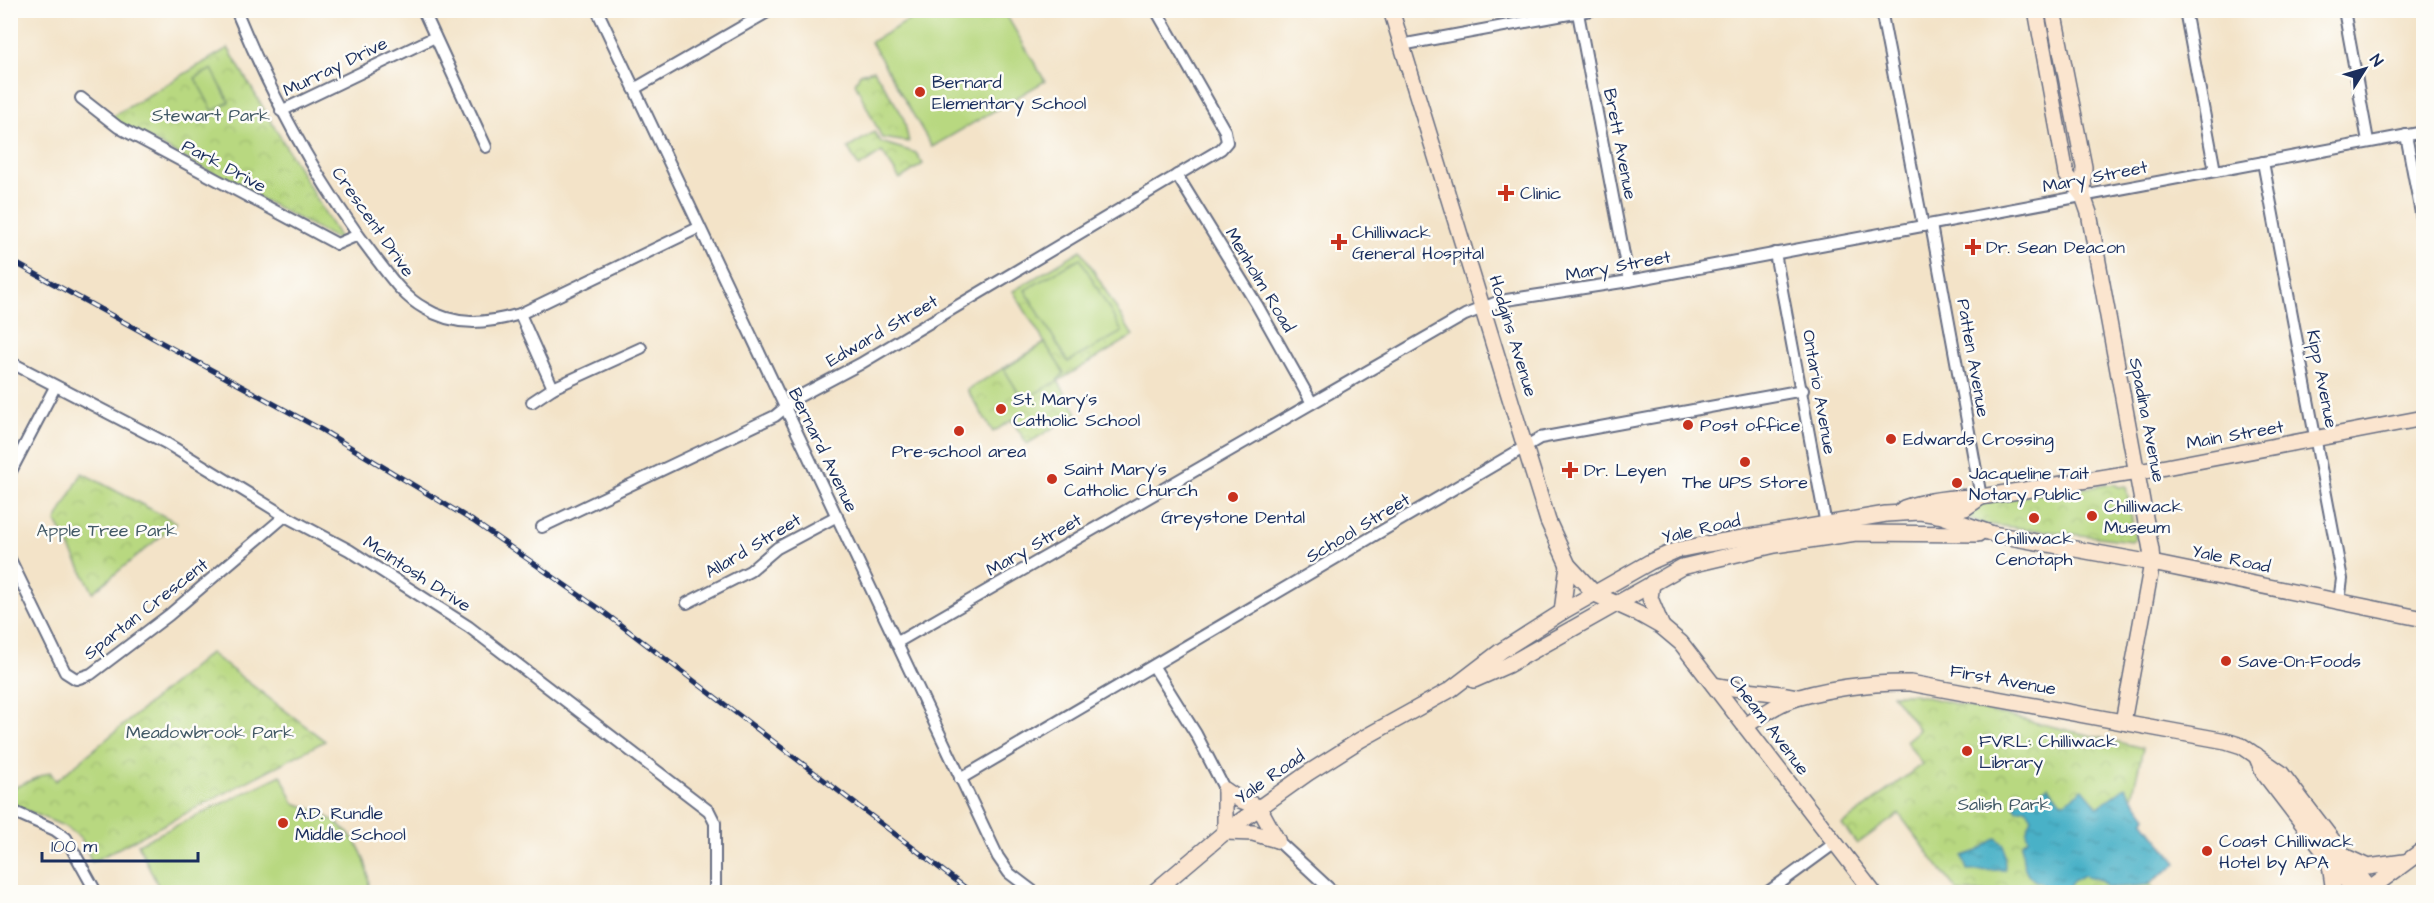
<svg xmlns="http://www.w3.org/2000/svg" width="2434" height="903" font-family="'Architects Daughter',sans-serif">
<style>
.park{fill:url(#park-crowns);stroke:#6a846f;stroke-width:1.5}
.pitch{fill:#b8d880;stroke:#6a846f;stroke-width:1.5}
.water{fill:url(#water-ripples);stroke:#327092;stroke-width:1.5}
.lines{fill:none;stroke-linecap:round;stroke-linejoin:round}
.street-casing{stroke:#676e83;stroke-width:14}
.secondary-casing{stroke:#676e83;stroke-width:18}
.street{stroke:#fff;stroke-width:10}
.secondary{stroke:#fbe5cf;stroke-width:15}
.rail-casing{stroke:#1b2f5e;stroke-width:5}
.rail{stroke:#fdfcf7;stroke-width:3;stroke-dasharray:9;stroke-linecap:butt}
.poi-dot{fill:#c8321e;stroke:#fdfcf7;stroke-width:2}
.labels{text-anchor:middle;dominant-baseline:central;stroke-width:5;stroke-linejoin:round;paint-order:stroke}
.street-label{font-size:18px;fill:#1b2f5e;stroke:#fdfcf7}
.poi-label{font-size:18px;fill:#1b2f5e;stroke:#fdfcf7;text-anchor:start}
.park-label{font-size:18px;fill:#425966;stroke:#fdfcf7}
</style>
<defs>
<pattern id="park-crowns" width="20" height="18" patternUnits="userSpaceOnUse" patternTransform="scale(1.5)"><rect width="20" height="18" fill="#b8d880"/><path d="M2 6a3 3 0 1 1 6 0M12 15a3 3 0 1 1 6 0" fill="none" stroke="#9eba71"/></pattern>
<pattern id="water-ripples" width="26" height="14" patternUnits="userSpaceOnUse" patternTransform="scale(1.5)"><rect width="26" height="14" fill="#49b1c7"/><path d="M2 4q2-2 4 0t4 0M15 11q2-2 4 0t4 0" fill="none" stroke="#3c90a5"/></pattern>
</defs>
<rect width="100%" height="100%" fill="#fdfcf7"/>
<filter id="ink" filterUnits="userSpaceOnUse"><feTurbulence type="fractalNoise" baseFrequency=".0167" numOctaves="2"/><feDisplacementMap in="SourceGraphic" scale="12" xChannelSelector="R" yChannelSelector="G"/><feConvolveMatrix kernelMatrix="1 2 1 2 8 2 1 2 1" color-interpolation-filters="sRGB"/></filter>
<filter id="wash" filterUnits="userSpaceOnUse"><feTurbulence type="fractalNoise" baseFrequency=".008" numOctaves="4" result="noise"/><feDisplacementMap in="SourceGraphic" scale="24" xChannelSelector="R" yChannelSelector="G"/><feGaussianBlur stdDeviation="1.35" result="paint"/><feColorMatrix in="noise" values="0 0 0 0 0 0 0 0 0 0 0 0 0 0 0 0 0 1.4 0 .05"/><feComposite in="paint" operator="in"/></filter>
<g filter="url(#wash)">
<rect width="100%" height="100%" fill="#f3e3c8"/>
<!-- park -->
<g class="park">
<polygon points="228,48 342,242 110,118"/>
<polygon points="874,70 903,116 909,142 882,138 855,83 860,74"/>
<polygon points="874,132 881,142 916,153 923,164 900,179 882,152 859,167 848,148"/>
<polygon points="1081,250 1133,336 1058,381 1077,413 1027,444 1012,420 993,432 967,390 1045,343 1013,291"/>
<polygon points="82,473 177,523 93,592 56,521"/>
<polygon points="2114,484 2119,487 2126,486 2135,538 2132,541 1984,524 1959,514 1979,502"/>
<polygon points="210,653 325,741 92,862 81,838 66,827 11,804 11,789 50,772 56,781"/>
<polygon points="1892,694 1914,694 2143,748 2132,797 2147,817 2144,822 2177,863 2150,884 2156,892 1958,892 1899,814 1857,844 1842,825 1922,764 1906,741 1919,730"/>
</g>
<!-- pitch -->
<g class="pitch">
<polygon points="925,11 1004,11 1045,81 932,147 871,42"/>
<polygon points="212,69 229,102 213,111 195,78"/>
<polygon points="1080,258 1122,332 1068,362 1025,290"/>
<polygon points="1045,343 1064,373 1056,382 1023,400 1004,369"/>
<path d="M281,775l13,28c45,13 76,40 75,89h-208l-23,-48z"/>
</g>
<!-- water -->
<g class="water">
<path d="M2048,786l13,16h4l18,-13 15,18 27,-20 22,30 -3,5 33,41 -30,22 -39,3 -8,-8 -17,-5 -10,6 -8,11h-21l-1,-8c-3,-2 -6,-2 -9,-4 -12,-8 -12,-24 -12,-37l6,-4 -2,-7 6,-14 -6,-10 -9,2 -3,-5 16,-12 3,4z"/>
<polygon points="1996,838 2004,845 2005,870 1967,871 1963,856 1978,851"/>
</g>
</g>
<g filter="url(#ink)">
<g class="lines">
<!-- street casing -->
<g class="street-casing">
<g id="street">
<path d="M236,10c36,87 80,171 138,246 15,19 28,40 50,52 31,19 62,16 96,6l178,-86"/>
<polyline points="423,10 486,147"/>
<polyline points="597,10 998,857 1009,873 1034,892"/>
<polyline points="1881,10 1923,226"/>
<polyline points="2185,10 2215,171"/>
<polyline points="2344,10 2368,141"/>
<polyline points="1578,13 1629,281"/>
<polyline points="1401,45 1591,10"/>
<polyline points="634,89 771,10"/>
<polyline points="81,98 118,127 337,244 358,235"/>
<polyline points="281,111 435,37"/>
<polyline points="2406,135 2424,229"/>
<polyline points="2263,162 2342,579 2339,602"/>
<polyline points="1177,175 1257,305 1312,403"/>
<polyline points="1931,225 1981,497"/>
<polyline points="1775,253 1827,530"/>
<polyline points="520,314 553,388"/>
<polyline points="10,362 166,443 285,516 349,550 469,627 709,811 715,823 715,892"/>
<polyline points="532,402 553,388 641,348"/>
<polyline points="10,473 55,387"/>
<polyline points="542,527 775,416 798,397 860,364 1221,149 1227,142 1225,131 1156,10"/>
<polyline points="10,559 65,672 76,679 91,674 169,615 285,516"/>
<polyline points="687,603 750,571 777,548 837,516"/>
<polyline points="896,643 1465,315 1500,301 1629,281 2424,132"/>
<polyline points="1154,667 1196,734 1225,790"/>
<polyline points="960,779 1540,438 1803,390"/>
<polyline points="10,810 55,830 66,838 96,892"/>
<polyline points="1277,840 1333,892"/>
<polyline points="1768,892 1835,843"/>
</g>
</g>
<!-- secondary casing -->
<g class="secondary-casing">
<g id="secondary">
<polyline points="1391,10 1525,447 1548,521 1568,565 1595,594 1639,614 1662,627 1681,643 1873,892"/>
<polyline points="2036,10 2066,174 2083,196"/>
<polyline points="2053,10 2084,167 2083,196 2089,213 2151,550 2152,563 2123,722"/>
<path d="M1904,508c25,-9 50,-11 77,-11l169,-27 274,-52"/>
<polyline points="1937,515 1965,508 1981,497"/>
<polyline points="1652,583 1650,598 1662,627"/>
<polyline points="1562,612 1568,565"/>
<polyline points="1474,680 1508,665 1682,567 1775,545 1856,533 1978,534"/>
<path d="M1714,685c29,6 56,6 84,12"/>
<path d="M1745,726c13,-8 26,-18 40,-24 34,-13 88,-20 125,-19l316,58 16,5 39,27 91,119"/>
<polyline points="2256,755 2263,772 2355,892"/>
<polyline points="1225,790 1240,800 1259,807 1277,840"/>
<polyline points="1225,790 1225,832"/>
<polyline points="1225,832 1253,833 1277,840"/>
<polyline points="2346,857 2368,867 2404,862"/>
<polyline points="2330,865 2334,892"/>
<polyline points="1154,892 1225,832 1308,773 1360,740 1450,690 1501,651 1562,612 1650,562 1677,550 1707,544 1886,514 1920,512 1939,515 1993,534 2152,563 2424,619"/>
<polyline points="2366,892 2424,849"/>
</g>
</g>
<!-- street -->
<use href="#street" class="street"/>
<!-- secondary -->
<use href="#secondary" class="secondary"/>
<!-- rail casing -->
<g class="rail-casing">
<polyline id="rail" points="10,260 322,430 473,521 605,613 971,892"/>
</g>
<!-- rail -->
<use href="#rail" class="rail"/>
</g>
</g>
<!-- markers -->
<g class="poi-dot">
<circle cx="920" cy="92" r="6"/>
<path d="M1503 184h6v6h6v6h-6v6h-6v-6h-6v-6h6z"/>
<path d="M1336 233h6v6h6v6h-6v6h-6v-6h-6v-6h6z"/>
<path d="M1970 238h6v6h6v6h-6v6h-6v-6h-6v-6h6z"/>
<circle cx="1001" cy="409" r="6"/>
<circle cx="1688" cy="425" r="6"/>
<circle cx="959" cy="431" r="6"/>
<circle cx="1891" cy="439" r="6"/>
<circle cx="1745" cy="462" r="6"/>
<path d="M1567 461h6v6h6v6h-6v6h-6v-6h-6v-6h6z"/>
<circle cx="1052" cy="479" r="6"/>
<circle cx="1957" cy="483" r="6"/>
<circle cx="1233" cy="497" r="6"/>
<circle cx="2092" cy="516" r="6"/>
<circle cx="2034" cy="518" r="6"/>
<circle cx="2226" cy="661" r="6"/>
<circle cx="1967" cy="751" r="6"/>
<circle cx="283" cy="823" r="6"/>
<circle cx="2207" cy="851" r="6"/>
</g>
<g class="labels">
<!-- street labels -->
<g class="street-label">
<text transform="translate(335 67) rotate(-26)">Murray Drive</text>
<text transform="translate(1620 144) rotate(79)">Brett Avenue</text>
<text transform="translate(224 166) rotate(28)">Park Drive</text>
<text transform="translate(2095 177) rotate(-11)">Mary Street</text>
<text transform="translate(373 222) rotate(55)">Crescent Drive</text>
<text transform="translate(1618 266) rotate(-10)">Mary Street</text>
<text transform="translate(1260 280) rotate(59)">Menholm Road</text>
<text transform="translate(882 331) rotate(-30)">Edward Street</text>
<text transform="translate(1513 336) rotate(73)">Hodgins Avenue</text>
<text transform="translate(1973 358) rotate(80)">Patten Avenue</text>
<text transform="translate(2322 379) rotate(79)">Kipp Avenue</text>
<text transform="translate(1819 392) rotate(80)">Ontario Avenue</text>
<text transform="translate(2147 420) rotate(79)">Spadina Avenue</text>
<text transform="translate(2235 435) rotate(-10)">Main Street</text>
<text transform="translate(823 450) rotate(64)">Bernard Avenue</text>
<text transform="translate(1358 528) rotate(-31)">School Street</text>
<text transform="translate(1701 529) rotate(-13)">Yale Road</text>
<text transform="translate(1034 545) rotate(-30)">Mary Street</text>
<text transform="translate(753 546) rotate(-31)">Allard Street</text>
<text transform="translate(2231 559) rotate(12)">Yale Road</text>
<text transform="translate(417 574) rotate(33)">McIntosh Drive</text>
<text transform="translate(146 609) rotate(-38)">Spartan Crescent</text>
<text transform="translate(2003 680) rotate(10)">First Avenue</text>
<text transform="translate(1769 725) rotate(53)">Cheam Avenue</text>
<text transform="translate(1270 777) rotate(-35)">Yale Road</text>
</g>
<!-- poi labels -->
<g class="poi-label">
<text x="932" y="82">Bernard<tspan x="932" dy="21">Elementary School</tspan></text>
<text x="1520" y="193">Clinic</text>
<text x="1352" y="232">Chilliwack<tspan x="1352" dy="21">General Hospital</tspan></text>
<text x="1986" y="247">Dr. Sean Deacon</text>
<text x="1013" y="399">St. Mary's<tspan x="1013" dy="21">Catholic School</tspan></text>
<text x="1700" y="425">Post office</text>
<text x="1903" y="439">Edwards Crossing</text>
<text x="959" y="451" text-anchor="middle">Pre-school area</text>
<text x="1064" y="469">Saint Mary's<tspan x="1064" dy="21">Catholic Church</tspan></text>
<text x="1584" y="470">Dr. Leyen</text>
<text x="1969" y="473">Jacqueline Tait<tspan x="1969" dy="21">Notary Public</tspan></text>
<text x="1745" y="482" text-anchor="middle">The UPS Store</text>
<text x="2104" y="506">Chilliwack<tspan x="2104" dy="21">Museum</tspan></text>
<text x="1233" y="517" text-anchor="middle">Greystone Dental</text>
<text x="2034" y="538" text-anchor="middle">Chilliwack<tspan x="2034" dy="21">Cenotaph</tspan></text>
<text x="2238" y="661">Save-On-Foods</text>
<text x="1979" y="741">FVRL: Chilliwack<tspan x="1979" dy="21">Library</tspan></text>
<text x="295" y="813">A.D. Rundle<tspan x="295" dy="21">Middle School</tspan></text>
<text x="2219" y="841">Coast Chilliwack<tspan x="2219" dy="21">Hotel by APA</tspan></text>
</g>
<!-- park labels -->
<g class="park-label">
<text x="211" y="115">Stewart Park</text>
<text x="107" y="530">Apple Tree Park</text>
<text x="210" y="732">Meadowbrook Park</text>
<text x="2004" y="804">Salish Park</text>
</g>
</g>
<!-- margin -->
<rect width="2434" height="903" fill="none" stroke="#fdfcf7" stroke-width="36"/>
<!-- north arrow -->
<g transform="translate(2365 69) rotate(53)" stroke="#fdfcf7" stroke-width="4.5" paint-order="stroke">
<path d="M0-4.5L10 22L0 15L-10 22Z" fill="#1b2f5e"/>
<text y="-9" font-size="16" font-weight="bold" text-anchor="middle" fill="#1b2f5e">N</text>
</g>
<!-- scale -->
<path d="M42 852v9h156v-9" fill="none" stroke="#1b2f5e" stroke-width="3"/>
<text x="51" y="852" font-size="18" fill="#1b2f5e" stroke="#fdfcf7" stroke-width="4.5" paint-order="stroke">100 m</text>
</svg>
